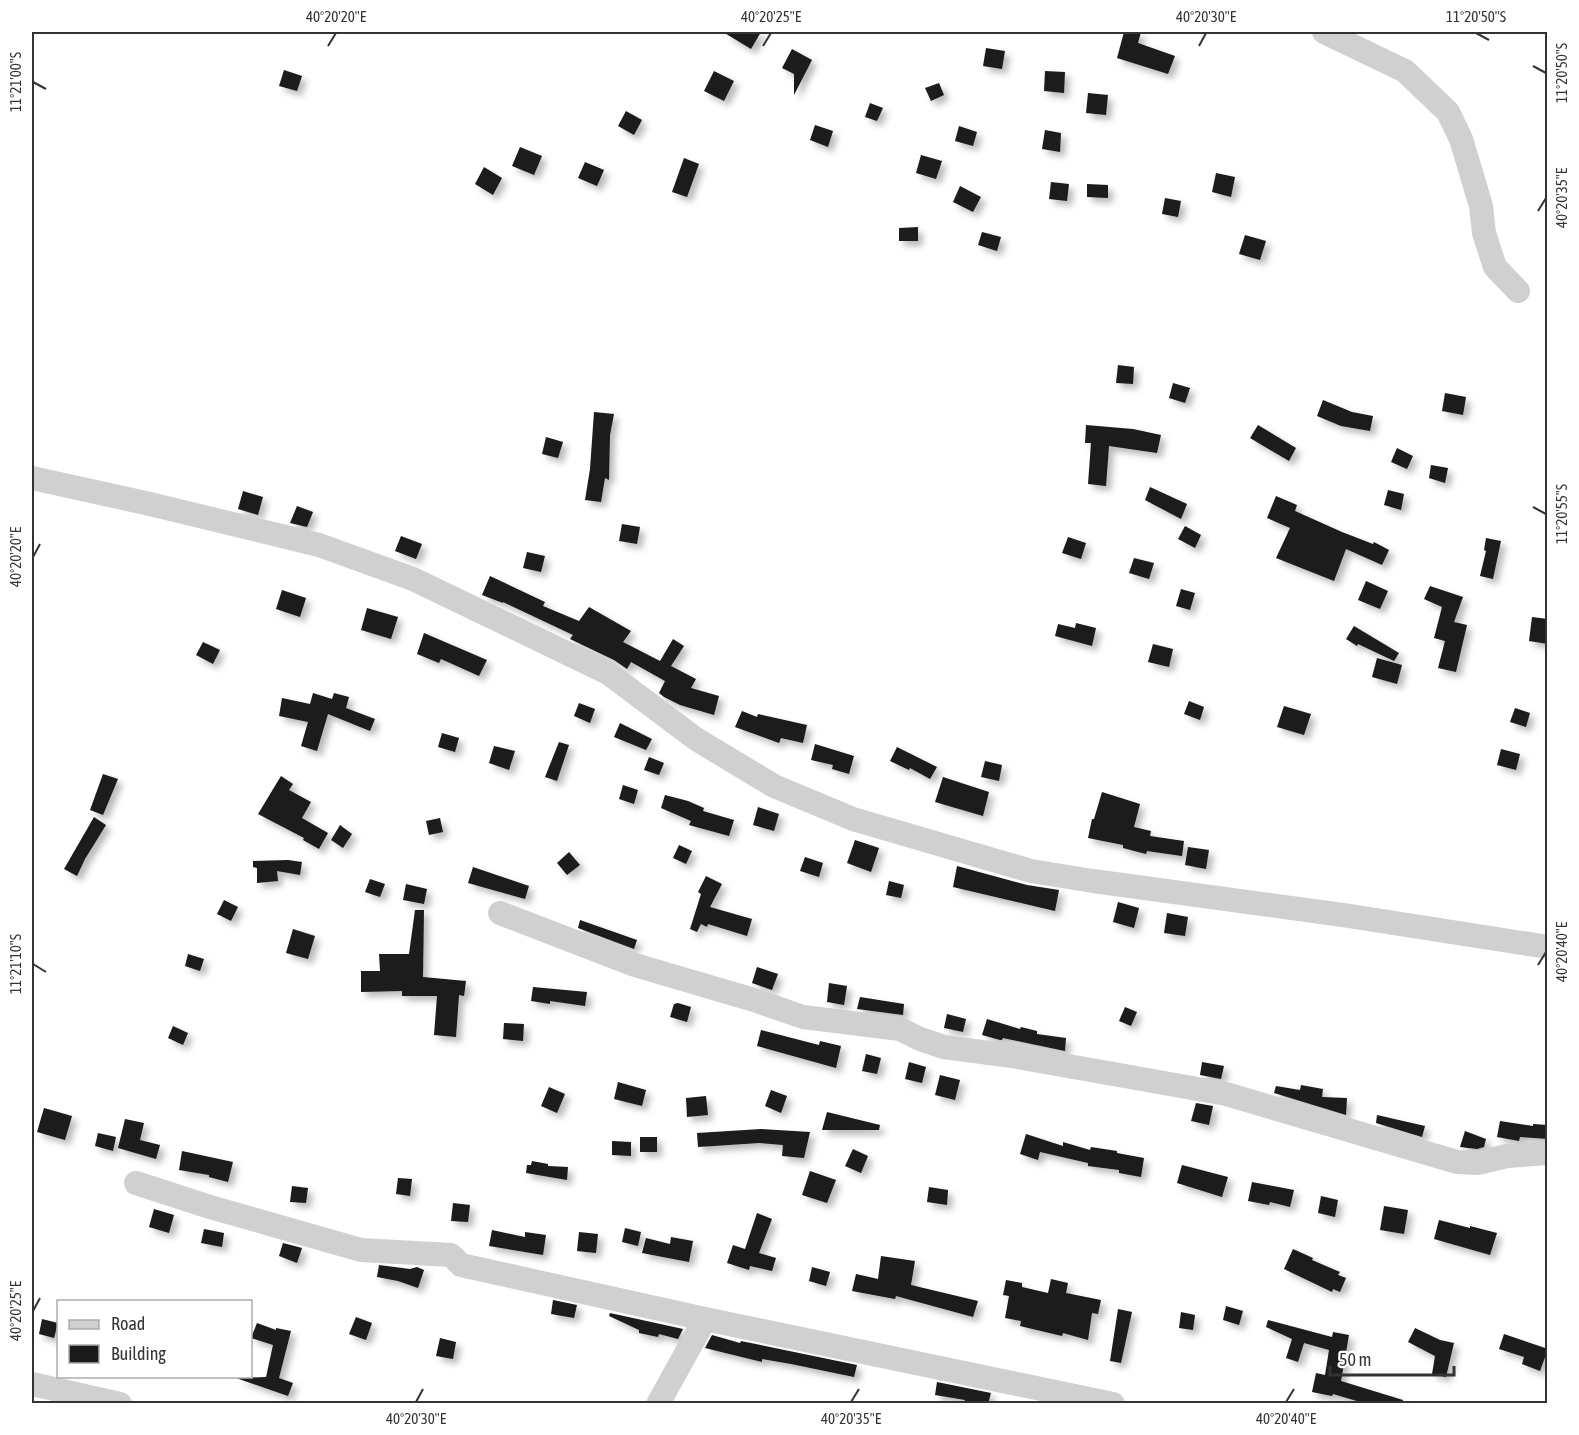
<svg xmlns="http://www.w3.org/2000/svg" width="1579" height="1435" font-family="'Asap Condensed',sans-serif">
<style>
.building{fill:#1a1a1a;filter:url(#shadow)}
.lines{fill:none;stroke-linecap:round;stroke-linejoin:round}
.minor{stroke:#d0d0d0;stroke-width:24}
.ticks{fill:none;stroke:#333;stroke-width:2}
.neatline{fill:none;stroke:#333;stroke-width:2}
.ticks-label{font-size:15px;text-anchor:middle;fill:#333}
</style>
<defs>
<filter id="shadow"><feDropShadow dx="5" dy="5" stdDeviation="3" flood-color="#0004"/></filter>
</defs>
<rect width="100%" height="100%" fill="#fff"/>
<!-- building -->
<g class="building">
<polygon points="723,32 761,32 751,49"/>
<polygon points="1124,32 1141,32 1138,43 1175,56 1168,74 1117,58"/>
<polygon points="986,48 1005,51 1002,69 983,66"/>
<polygon points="792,49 812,60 794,95 794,74 782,68"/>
<polygon points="284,70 302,76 297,91 279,86"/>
<polygon points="714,71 734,81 724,101 704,91"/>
<polygon points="1045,71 1065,72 1064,93 1044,91"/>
<polygon points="939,83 944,95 931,101 925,88"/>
<polygon points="1088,93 1108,95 1106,115 1086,113"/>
<polygon points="870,103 883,108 877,121 865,117"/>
<polygon points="626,111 642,120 634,135 618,126"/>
<polygon points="815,125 833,131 828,147 810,140"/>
<polygon points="959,126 977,132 973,146 955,141"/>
<polygon points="1045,130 1061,133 1060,152 1042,149"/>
<polygon points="520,147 542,156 534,175 512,166"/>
<polygon points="921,155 942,161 936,179 916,173"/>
<polygon points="684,158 699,164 687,197 672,192"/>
<polygon points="585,162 604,170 597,186 578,178"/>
<polygon points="484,167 502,178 493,195 475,184"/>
<polygon points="1216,173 1235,177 1231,197 1212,192"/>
<polygon points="1051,182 1069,184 1067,201 1049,199"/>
<polygon points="1087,184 1108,185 1108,198 1087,197"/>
<polygon points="960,186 981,197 973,212 953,202"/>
<polygon points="1165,198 1181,201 1178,217 1162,214"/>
<polygon points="918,227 918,241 899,241 899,228"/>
<polygon points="982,232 1001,237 997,251 978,245"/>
<polygon points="1245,235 1266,241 1260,260 1239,254"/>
<polygon points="1118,365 1134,367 1133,384 1116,383"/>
<polygon points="1173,383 1190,388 1185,403 1169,398"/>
<polygon points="1445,393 1466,397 1463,415 1442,411"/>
<polygon points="1323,400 1352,412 1373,416 1370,431 1341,426 1317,416"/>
<polygon points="594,412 614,414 610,435 609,480 605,478 601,502 585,500 590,469"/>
<polygon points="1086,425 1133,429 1161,435 1157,453 1109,446 1106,486 1088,484 1091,443 1085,443"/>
<polygon points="1258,425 1296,448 1289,461 1250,438"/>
<polygon points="546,437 563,442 558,458 542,454"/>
<polygon points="1397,448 1413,456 1407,469 1391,462"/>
<polygon points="1431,465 1448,468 1445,483 1429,478"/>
<polygon points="1150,487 1187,504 1181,519 1145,500"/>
<polygon points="1388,490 1404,494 1401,510 1384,505"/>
<polygon points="243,491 263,497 258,515 238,509"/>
<polygon points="1276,496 1297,505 1295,511 1342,532 1373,544 1374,542 1389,550 1382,565 1346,549 1334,581 1276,558 1290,528 1267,518"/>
<polygon points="297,506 313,512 307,527 290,523"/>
<polygon points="622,524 640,527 637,544 619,541"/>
<polygon points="1185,526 1201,535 1195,548 1178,539"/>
<polygon points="401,536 422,544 416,559 395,551"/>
<polygon points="1068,537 1086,543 1081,559 1062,553"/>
<polygon points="1486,538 1501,541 1493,579 1480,576 1486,551 1484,550"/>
<polygon points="527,552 545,556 541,572 523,568"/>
<polygon points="1134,558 1154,563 1149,579 1129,573"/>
<polygon points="490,576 545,602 543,606 579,621 589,607 631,631 623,642 660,661 673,639 684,646 671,666 696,679 691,688 719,696 714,715 680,705 664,697 659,693 665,681 631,662 627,669 614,660 570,639 573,635 503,602 503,603 482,595"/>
<polygon points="1366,581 1388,591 1380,609 1358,600"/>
<polygon points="1430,586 1463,597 1454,622 1467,625 1456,672 1438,668 1445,641 1434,638 1442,607 1424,599"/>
<polygon points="1181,589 1195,593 1190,610 1176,606"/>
<polygon points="282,590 306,598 300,617 276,609"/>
<polygon points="367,608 398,617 391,639 361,630"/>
<polygon points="1532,617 1548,619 1548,644 1529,641"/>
<polygon points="1076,623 1096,628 1092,646 1055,636 1058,624 1075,628"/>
<polygon points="1354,626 1399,653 1394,661 1358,644 1357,646 1346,639"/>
<polygon points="424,633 487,660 479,676 441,659 439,663 417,654"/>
<polygon points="203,642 220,650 213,664 196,655"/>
<polygon points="1153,644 1173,649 1169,667 1148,662"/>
<polygon points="1377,658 1402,665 1397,684 1372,677"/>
<polygon points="313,693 332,699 334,693 349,697 346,708 375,719 370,731 328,714 317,751 301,746 308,722 279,716 282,698 310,704"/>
<polygon points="1189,701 1204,707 1200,720 1184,714"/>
<polygon points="579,703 595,709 590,723 574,716"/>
<polygon points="1284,706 1311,714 1304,735 1277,727"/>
<polygon points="1515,708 1530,713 1526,727 1510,722"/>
<polygon points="742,711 757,717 758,714 807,725 803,743 781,738 779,743 735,727"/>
<polygon points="620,723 652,739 646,750 614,737"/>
<polygon points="442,733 459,738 455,752 438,747"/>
<polygon points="559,742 569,745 557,781 545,777"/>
<polygon points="815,744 854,756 849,774 832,769 833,765 811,760"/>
<polygon points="494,746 515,751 509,770 489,763"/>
<polygon points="897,747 937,767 930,779 910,768 909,770 890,761"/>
<polygon points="1501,749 1520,754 1516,770 1497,765"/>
<polygon points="649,757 664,763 659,775 644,770"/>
<polygon points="985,761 1002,765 999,781 981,777"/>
<polygon points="103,774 118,779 103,815 90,810"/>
<polygon points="281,776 293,784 289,790 311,802 302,818 328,833 319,849 303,840 304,838 258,814"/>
<polygon points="943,777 989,792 983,816 935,802"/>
<polygon points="623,785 638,790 634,804 619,799"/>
<polygon points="1102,792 1140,804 1134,827 1151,831 1150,836 1184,841 1182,856 1147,851 1146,854 1123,848 1123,845 1088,838 1092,819 1094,819"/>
<polygon points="665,795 688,801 704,808 703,811 734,820 729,836 689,825 691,821 661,808"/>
<polygon points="758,807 779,814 774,831 753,825"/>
<polygon points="94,817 106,825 85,859 77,876 64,869"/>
<polygon points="440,818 443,832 429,835 426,821"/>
<polygon points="340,825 352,834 343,848 331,840"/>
<polygon points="855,840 879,848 871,872 847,863"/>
<polygon points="679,845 692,851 686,864 673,858"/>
<polygon points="1188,847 1209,850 1206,869 1185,865"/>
<polygon points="569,852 580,865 567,875 557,863"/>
<polygon points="805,857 823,863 819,877 800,871"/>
<polygon points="288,860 302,862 300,875 277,871 278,881 257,883 257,868 253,867 253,861"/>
<polygon points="957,866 1027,885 1059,890 1055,911 953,887"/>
<polygon points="473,867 529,886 525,899 468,883"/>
<polygon points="706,876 722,884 710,907 752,919 747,936 708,924 707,927 701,924 697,932 690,929 701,894 698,892"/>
<polygon points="370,879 385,884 380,897 365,892"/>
<polygon points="889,881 904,885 901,898 886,895"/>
<polygon points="406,884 427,889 424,904 403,900"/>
<polygon points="224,900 238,907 231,921 217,914"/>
<polygon points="1118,902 1139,908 1134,928 1113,922"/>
<polygon points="415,910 424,910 423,977 466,981 464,996 459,995 456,1037 434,1035 437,996 402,996 402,991 361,992 361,971 380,971 379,954 409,954"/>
<polygon points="1167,913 1188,917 1185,936 1164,933"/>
<polygon points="580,920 637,940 634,949 578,928"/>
<polygon points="293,929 315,936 308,959 286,953"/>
<polygon points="188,954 204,959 200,971 185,966"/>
<polygon points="757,967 778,974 772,990 752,983"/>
<polygon points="829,983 847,986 844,1005 827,1002"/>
<polygon points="533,987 587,992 585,1006 550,1001 550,1004 531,1001"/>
<polygon points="860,997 904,1004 903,1015 857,1009"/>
<polygon points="678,1003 691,1007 687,1022 670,1017 674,1004"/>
<polygon points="1125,1007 1137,1012 1131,1026 1119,1021"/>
<polygon points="947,1014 966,1019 963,1032 944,1028"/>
<polygon points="987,1019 1020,1029 1021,1027 1037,1031 1037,1034 1066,1038 1065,1051 1003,1038 1002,1040 1000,1040 982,1035"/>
<polygon points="504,1023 524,1024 523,1041 503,1039"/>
<polygon points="173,1026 188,1033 183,1045 168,1038"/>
<polygon points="761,1030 819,1045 820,1041 841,1046 836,1068 757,1046"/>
<polygon points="866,1054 881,1058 877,1074 862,1071"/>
<polygon points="909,1062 926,1067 922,1083 905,1079"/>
<polygon points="1202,1062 1224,1066 1221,1079 1200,1075"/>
<polygon points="940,1075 960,1080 955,1100 935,1095"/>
<polygon points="618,1082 646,1090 642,1106 614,1099"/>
<polygon points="1301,1085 1323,1089 1322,1097 1347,1098 1346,1115 1274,1093 1276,1086 1300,1090"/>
<polygon points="549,1087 565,1094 557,1113 541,1106"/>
<polygon points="771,1090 787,1096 781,1113 765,1106"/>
<polygon points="706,1096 708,1115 687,1117 686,1098"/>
<polygon points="1196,1103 1213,1106 1209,1125 1191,1121"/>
<polygon points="44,1108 72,1116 65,1140 37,1132"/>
<polygon points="827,1112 880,1125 879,1130 822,1130"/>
<polygon points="1377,1115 1425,1126 1422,1137 1376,1123"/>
<polygon points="125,1119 144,1123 140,1140 160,1145 156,1159 118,1148"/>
<polygon points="1500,1121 1533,1126 1533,1124 1548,1125 1548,1139 1520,1137 1519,1141 1497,1137"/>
<polygon points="761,1129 810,1132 804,1158 782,1156 783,1145 759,1143 698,1147 697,1133"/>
<polygon points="1465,1131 1486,1139 1484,1147 1477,1149 1460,1147"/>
<polygon points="98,1133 116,1137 113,1151 95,1146"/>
<polygon points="1026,1134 1063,1146 1063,1142 1090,1150 1091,1147 1117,1151 1117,1153 1144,1158 1141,1177 1119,1173 1119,1170 1088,1166 1088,1163 1040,1152 1038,1160 1020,1154"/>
<rect x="640" y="1137" width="17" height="15"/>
<polygon points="612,1141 631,1142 631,1156 612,1155"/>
<polygon points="853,1149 868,1156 861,1173 845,1166"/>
<polygon points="182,1151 233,1162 228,1182 209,1177 209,1175 179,1170"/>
<polygon points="532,1161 548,1164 548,1166 568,1167 567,1180 526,1173 527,1165 531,1165"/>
<polygon points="1182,1165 1228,1177 1222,1197 1177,1183"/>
<polygon points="810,1171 836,1180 827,1203 802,1195"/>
<polygon points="398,1178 412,1179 410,1196 396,1194"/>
<polygon points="1252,1182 1294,1190 1290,1207 1270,1202 1269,1205 1248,1201"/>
<polygon points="292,1186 308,1188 306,1203 290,1202"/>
<polygon points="929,1187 948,1190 947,1205 927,1202"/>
<polygon points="1321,1196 1338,1200 1335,1217 1318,1213"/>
<polygon points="453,1203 470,1205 468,1222 451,1221"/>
<polygon points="1384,1206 1408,1210 1404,1234 1380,1230"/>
<polygon points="154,1209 174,1215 169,1233 149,1227"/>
<polygon points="757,1213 772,1219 759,1253 776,1258 772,1271 750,1266 749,1270 727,1263 733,1245 745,1249"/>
<polygon points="1439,1220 1470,1228 1470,1226 1497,1233 1490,1255 1434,1239"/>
<polygon points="625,1228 641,1232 638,1246 622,1242"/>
<polygon points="204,1229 224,1233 222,1247 201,1243"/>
<polygon points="492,1230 525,1237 525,1232 546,1235 543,1255 489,1246"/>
<polygon points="579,1232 598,1234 596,1253 577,1251"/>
<polygon points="671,1237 693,1241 689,1262 642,1253 646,1238 670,1244"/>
<polygon points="283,1243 302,1248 297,1263 279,1256"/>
<polygon points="1293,1249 1313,1258 1312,1260 1340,1272 1338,1275 1346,1278 1340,1292 1333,1289 1332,1292 1284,1269"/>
<polygon points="881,1256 915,1261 911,1285 978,1301 973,1317 896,1296 895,1299 852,1291 856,1274 878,1279"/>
<polygon points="379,1265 410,1269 417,1267 424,1270 418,1288 398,1281 377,1277"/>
<polygon points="812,1267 830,1272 826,1286 809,1281"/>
<polygon points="1051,1279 1068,1283 1066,1293 1101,1300 1098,1314 1092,1313 1088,1340 1063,1333 1062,1336 1020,1326 1021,1321 1005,1318 1009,1296 1003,1295 1006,1280 1022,1283 1022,1287 1048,1293"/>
<polygon points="553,1300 577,1305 574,1318 551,1314"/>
<polygon points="1226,1306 1243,1311 1239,1325 1223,1320"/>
<polygon points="1118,1309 1132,1312 1121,1363 1110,1361"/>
<polygon points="1181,1312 1195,1315 1193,1330 1179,1328"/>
<polygon points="610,1313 683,1329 678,1339 659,1334 658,1337 639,1333 639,1330 609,1316"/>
<polygon points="356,1317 372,1323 366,1340 349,1334"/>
<polygon points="42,1319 58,1323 54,1338 39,1334"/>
<polygon points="1268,1320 1332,1337 1333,1332 1349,1335 1341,1381 1403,1400 1402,1404 1367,1404 1333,1394 1332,1396 1312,1392 1316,1373 1325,1375 1329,1350 1304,1343 1298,1362 1286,1358 1292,1339 1266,1327"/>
<polygon points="257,1323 276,1330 276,1328 291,1331 279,1378 293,1383 288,1396 236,1378 266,1377 273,1345 251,1338"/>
<polygon points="1415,1328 1440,1340 1454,1343 1446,1377 1432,1374 1435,1356 1408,1342"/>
<polygon points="1504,1334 1548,1349 1540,1371 1522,1364 1524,1357 1499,1349"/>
<polygon points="712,1335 740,1343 741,1341 857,1365 854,1377 791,1364 762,1359 762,1362 705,1348"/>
<polygon points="440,1338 456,1342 453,1359 436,1356"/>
<polygon points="937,1382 991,1393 988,1404 964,1404 965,1400 935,1395"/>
</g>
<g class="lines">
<!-- minor -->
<g class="minor">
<polyline points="1324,32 1405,71 1448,112 1461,139 1481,206 1484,233 1495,267 1518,291"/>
<polyline points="32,478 150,504 319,545 413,579 608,673 696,739 774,786 853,819 1031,871 1093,881 1343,915 1548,947"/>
<polyline points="500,913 635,965 754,1000 803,1017 900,1029 920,1039 944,1047 1012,1056 1226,1094 1457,1162 1478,1163 1507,1156 1548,1153"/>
<polyline points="136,1183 210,1207 361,1250 451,1255 461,1265 705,1319 1113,1404"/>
<polyline points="32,1384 120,1404"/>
<polyline points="658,1404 705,1319"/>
</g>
</g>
<!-- ticks -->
<path class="ticks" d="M1476,33l13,7M328,46l8,-13M763,46l8,-13M1199,46l7,-13M1533,66l13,7M33,82l13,7M1538,211l8,-13M1533,507l13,7M33,557l7,-13M33,964l13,8M1538,965l8,-13M33,1311l7,-13M416,1402l7,-13M851,1402l8,-13M1286,1402l8,-13"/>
<!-- border -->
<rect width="1579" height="1435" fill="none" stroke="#ffffff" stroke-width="66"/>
<!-- legend -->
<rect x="57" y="1300" width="195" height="78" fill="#ffffff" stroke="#adadad" stroke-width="1.5"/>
<rect x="69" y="1320" width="30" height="9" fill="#d0d0d0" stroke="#adadad" stroke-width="1.5"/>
<text x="111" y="1330" font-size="18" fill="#333333">Road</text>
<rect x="69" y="1345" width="30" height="18" fill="#1a1a1a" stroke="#adadad" stroke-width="1.5"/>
<text x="111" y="1360" font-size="18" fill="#333333">Building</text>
<!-- scale -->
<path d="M1330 1366v9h124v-9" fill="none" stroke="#333333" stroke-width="3"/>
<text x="1339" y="1366" font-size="18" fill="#333333" stroke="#ffffff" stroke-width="4.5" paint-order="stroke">50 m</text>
<rect x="33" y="33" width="1513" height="1369" class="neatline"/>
<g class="ticks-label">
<text x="336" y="22">40°20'20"E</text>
<text x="771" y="22">40°20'25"E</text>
<text x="1206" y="22">40°20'30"E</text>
<text x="1476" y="22">11°20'50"S</text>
<text transform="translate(1562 73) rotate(-90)" y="5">11°20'50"S</text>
<text transform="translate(16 82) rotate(-90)" y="5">11°21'00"S</text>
<text transform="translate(1562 198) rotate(-90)" y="5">40°20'35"E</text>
<text transform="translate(1562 514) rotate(-90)" y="5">11°20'55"S</text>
<text transform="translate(16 557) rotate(-90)" y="5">40°20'20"E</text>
<text transform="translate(1562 952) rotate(-90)" y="5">40°20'40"E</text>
<text transform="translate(16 964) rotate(-90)" y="5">11°21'10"S</text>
<text transform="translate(16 1311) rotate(-90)" y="5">40°20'25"E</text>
<text x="416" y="1424">40°20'30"E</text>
<text x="851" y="1424">40°20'35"E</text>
<text x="1286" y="1424">40°20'40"E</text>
</g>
</svg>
